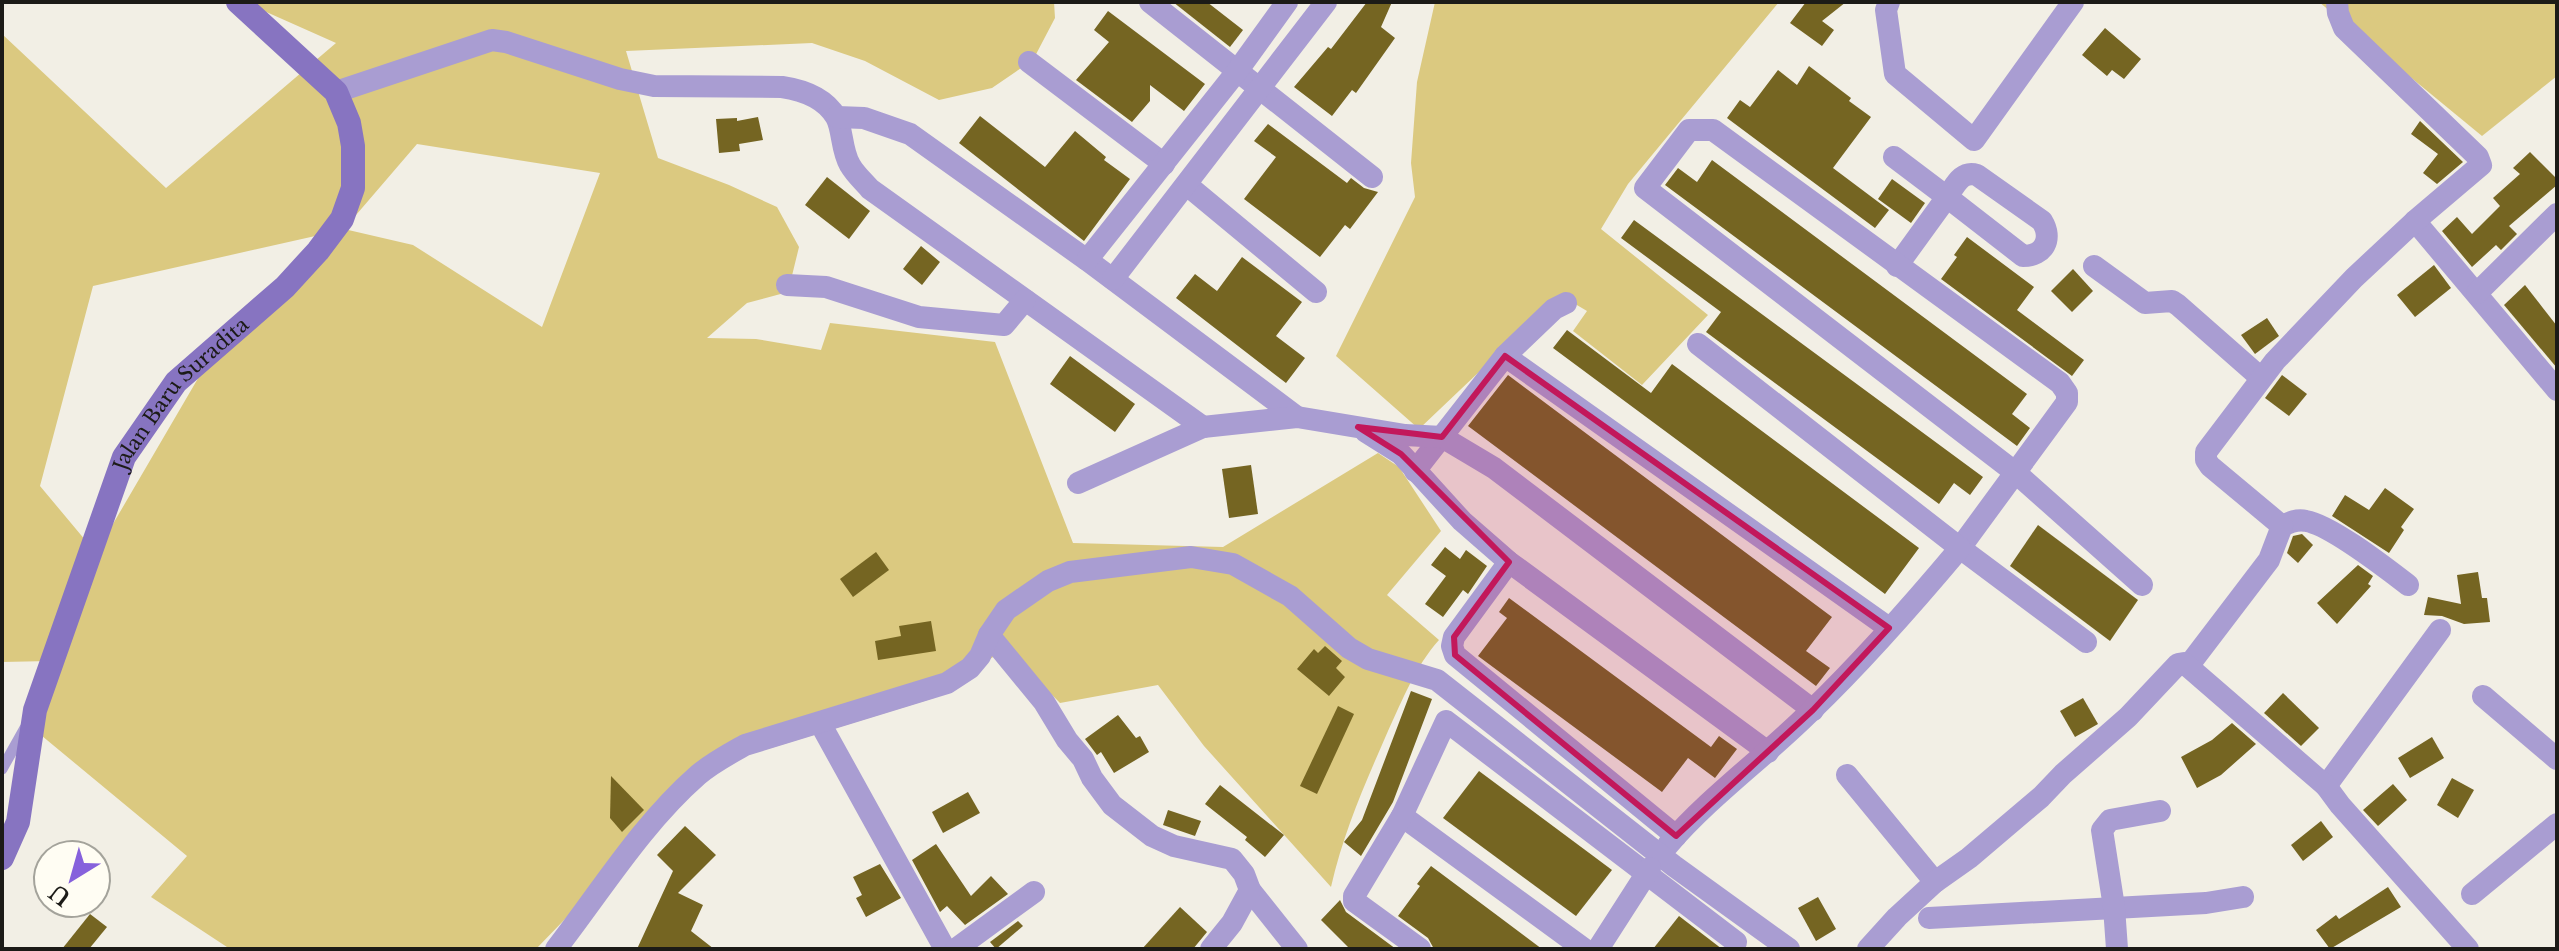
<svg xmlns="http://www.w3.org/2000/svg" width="2559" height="951" font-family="'Libre Baskerville',serif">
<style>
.green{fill:#dbc980;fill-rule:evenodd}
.building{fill:#756522}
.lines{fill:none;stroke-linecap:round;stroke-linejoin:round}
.lane{stroke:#a99dd2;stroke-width:11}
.street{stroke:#a99dd2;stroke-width:22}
.secondary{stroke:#8774c1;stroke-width:24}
.marked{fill:#c2185b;fill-opacity:0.2;stroke:#c2185b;stroke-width:6;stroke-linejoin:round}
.labels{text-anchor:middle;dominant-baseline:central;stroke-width:8;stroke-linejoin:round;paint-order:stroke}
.street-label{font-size:20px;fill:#1c1b17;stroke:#fffdf3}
</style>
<rect width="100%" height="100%" fill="#f2efe5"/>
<!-- green -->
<g class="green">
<path d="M244,2h810l1,16 -22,42 -41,28 -53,12 -74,-39 -53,-18 -186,8 32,107 71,27 48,22 22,40 -11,45 -41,11 -40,35 49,1 65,11 9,-27 165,19 78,201 150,4 155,-94 21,14 42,64 -54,64 52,45c-24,27 -36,59 -51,91 -23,53 -44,99 -57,156l-127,-141 -46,-61 -98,18 -54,-55 -72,50 -212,65 -60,56 -126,130h-306l-79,-52 36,-41 -157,-130 20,-65 -48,1v-628l164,154 170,-145zM417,144l183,29 -58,154 -129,-82 -69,-16zM342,230l-128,121 -118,202 -56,-67 53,-200z"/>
<polygon points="1435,2 1779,2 1628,184 1601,229 1708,315 1642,385 1573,331 1587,311 1560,295 1419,429 1336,356 1415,197 1411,163 1417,82"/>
<polygon points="2319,2 2557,2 2557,76 2482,136"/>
</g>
<!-- building -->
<g class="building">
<polygon points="1173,2 1207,2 1243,30 1230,47"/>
<polygon points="1367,2 1392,2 1381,27 1395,38 1356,93 1352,90 1332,116 1294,87 1328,47 1331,49"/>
<polygon points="1806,2 1846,2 1822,21 1834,30 1822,46 1790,23"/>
<polygon points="1108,11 1205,84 1184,111 1150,85 1150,101 1132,122 1076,80 1109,42 1094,30"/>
<polygon points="2105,28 2141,59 2124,79 2112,70 2107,76 2082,55"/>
<polygon points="1809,66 1851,98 1849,101 1871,117 1833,168 1889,210 1875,228 1727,118 1740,100 1750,107 1778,70 1797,85"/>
<polygon points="980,116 1045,167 1075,131 1106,157 1104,160 1130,179 1084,241 959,143"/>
<polygon points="758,117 763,140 739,144 740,151 719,153 716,119 737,118 737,121"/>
<polygon points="2420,121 2463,162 2437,184 2423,173 2438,154 2411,134"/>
<polygon points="1268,124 1347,183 1351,178 1364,188 1378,192 1350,229 1345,225 1320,257 1244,199 1276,157 1254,141"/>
<polygon points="2530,152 2557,179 2557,185 2509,226 2517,234 2501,250 2496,245 2472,267 2442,231 2457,217 2472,234 2500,206 2493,198 2520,174 2513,168"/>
<polygon points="1712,160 2027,394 2012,414 2030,428 2017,446 1665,185 1678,168 1697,182"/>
<polygon points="827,177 870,211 849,239 805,205"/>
<polygon points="1892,179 1925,203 1911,223 1878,199"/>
<polygon points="1634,220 1983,477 1970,495 1954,483 1939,504 1706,332 1721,312 1621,238"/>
<polygon points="1967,237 2034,287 2017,310 2084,360 2072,376 1941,279 1957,257 1954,255"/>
<polygon points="921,246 940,262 922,285 903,269"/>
<polygon points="1242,257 1302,302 1276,336 1305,358 1286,383 1176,298 1195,274 1217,291"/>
<polygon points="2434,265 2451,288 2415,317 2397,295"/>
<polygon points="2073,269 2093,291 2072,312 2051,291"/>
<polygon points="2525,285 2557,326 2557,368 2504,305"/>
<polygon points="2267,318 2279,336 2255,354 2241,335"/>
<polygon points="1567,330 1651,393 1672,364 1919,548 1885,594 1553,348"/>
<polygon points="1070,356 1135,404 1115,432 1050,384"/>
<polygon points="1508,375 1832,617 1806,651 1830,668 1816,686 1468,426"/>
<polygon points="2282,375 2307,394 2289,416 2265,398"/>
<polygon points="1251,465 1258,514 1229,518 1222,469"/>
<polygon points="2385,488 2414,509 2401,527 2404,530 2389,553 2332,516 2345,495 2369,510"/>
<polygon points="2038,525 2138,600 2110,641 2010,566"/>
<polygon points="2302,534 2313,545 2298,563 2287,553 2293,536"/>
<polygon points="1445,547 1460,559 1466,550 1487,566 1468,594 1463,590 1443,617 1425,604 1446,576 1431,565"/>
<polygon points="876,552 889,570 853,597 840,579"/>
<polygon points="2358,565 2373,576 2368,584 2371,586 2337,624 2317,603"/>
<polygon points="2478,572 2482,598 2487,598 2490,622 2464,624 2442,616 2424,615 2428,597 2461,604 2457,575"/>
<polygon points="1509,598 1711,747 1719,736 1737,749 1715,778 1688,758 1662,792 1478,656 1507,618 1499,612"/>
<polygon points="931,621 936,651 878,660 875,641 901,636 899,626"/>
<polygon points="1325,646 1342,661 1336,668 1345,677 1329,696 1297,669 1314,649 1318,653"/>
<polygon points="1411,691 1432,699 1393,802 1361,856 1344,842 1362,820"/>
<polygon points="2283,693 2319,728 2301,746 2264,713"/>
<polygon points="2083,698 2098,724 2075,737 2060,711"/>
<polygon points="1338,706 1354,714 1317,794 1300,786"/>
<polygon points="1118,715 1136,738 1140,736 1149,752 1114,773 1101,752 1097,755 1085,739"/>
<polygon points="2232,723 2256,744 2221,775 2197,788 2181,757 2212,740"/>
<polygon points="2432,737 2444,758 2410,778 2398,758"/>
<polygon points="1479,771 1612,870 1576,916 1443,818"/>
<polygon points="611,776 644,810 622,832 610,818"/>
<polygon points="2452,778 2474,790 2458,818 2437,805"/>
<polygon points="2393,784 2407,800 2378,826 2363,810"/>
<polygon points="1220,785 1284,835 1265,857 1245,840 1247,837 1205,804"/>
<polygon points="968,792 980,813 943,833 932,812"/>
<polygon points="1168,810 1201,821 1195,836 1163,825"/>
<polygon points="2321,821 2333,837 2303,861 2291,845"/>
<polygon points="685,826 716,855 678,893 703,905 691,931 714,949 637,949 673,871 657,855"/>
<polygon points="936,844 971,896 991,876 1008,894 965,925 947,906 940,912 912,860"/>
<polygon points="880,864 901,898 866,917 856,898 862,895 853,877"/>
<polygon points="1431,866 1498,916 1542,949 1434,949 1428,938 1398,916 1420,886 1417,884"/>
<polygon points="2388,887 2401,907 2330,949 2316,930 2336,915 2339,919"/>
<polygon points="1818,897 1836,929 1816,941 1798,908"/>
<polygon points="1340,900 1346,912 1396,949 1350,949 1321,920"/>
<polygon points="1180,907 1207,932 1193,949 1142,949"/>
<polygon points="90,914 107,927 89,949 62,949"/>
<polygon points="1679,916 1722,949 1653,949"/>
<polygon points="1018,921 1023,926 996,949 990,942"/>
</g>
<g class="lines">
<!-- lane -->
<polyline class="lane" points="2,769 25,728"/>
<!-- street -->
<g class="street">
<polyline points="1150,2 1372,177"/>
<polyline points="1889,2 1886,10 1895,74 1974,140 2073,2"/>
<polyline points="1029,62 1164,164"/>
<path d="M336,92l156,-52 14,2 114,37 34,7 128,1c20,3 43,11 54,30 7,12 5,33 14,48 5,9 14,17 20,24l333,238"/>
<polyline points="837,117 864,118 910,134 1087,260 1297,417"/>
<path d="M1894,157l53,40c8,-11 14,-27 30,-22l65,46c11,18 2,35 -19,35l-76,-59 -50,69"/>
<polyline points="1187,185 1316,292"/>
<polyline points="2415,221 2557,390"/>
<polyline points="1087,260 1238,70 1287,2"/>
<polyline points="2094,266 2145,303 2172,301 2178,305 2261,378"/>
<polyline points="1113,279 1326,2"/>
<polyline points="787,285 826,287 919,317 1004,325 1025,300"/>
<polyline points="2477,293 2557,214"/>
<polyline points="1505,356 1889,628"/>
<polyline points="1366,432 1401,454 1462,521 1509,562 1768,752"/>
<polyline points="1415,471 1505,356 1554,309 1566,303"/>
<polyline points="1078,483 1203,427 1297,417 1405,435 1442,437 1494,468 1813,710"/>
<path d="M2282,526c8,-4 15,-7 24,-5 25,4 81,48 102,64"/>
<polyline points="1509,562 1454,637 1452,646 1455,655 1676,836"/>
<polyline points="989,635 1044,702 1067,740 1083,759 1092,778 1112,805 1152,836 1174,846 1232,859 1244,874 1250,890 1297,949"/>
<polyline points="2086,642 1960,548 2067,402 2067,393 2060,383 1713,130 1689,130 1645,188 2016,473 2142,585"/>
<polyline points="2189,665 2269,560 2282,526 2210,466 2206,460 2206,452 2275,361 2354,278 2415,221 2481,165 2478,157 2344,28 2338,13 2337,2"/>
<polyline points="2483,696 2557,759"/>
<polyline points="820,723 945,949"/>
<polyline points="1847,775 1935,882"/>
<polyline points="2326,786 2440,630"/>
<polyline points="1402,816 1584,949"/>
<path d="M1668,845c42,-49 97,-88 143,-134 52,-50 102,-107 149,-163l-262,-204"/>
<polyline points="2472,894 2557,824"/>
<polyline points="1929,918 2206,903 2243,897"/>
<path d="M556,949c45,-58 86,-125 142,-174 14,-12 31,-21 47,-30l202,-62 23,-15 10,-12 9,-21 17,-25 42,-29 22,-9 121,-15 42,7 57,32 59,52 19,11 69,21 237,186 115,83"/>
<polyline points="956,949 1034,892"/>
<polyline points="1211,949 1232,923 1250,890"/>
<polyline points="1420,949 1354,901 1354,896 1402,816 1446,721 1736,942"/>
<polyline points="1598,949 1650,868"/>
<polyline points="1868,949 1897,917 1935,882 1969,858 2041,797 2063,774 2128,717 2178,664 2184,663 2326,786 2340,805 2468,949"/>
<polyline points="2117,949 2114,907 2102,830 2110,820 2160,811"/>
</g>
<!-- secondary -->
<path class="secondary" id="s1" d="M2,858l16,-36 17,-112 89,-253 52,-75 109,-95 33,-36 24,-32 11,-31v-42l-4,-23 -13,-31 -98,-90"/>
</g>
<!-- marked area -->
<path class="marked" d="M1505,356l384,272 -76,82 -137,126 -221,-181 -1,-18 55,-75 -108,-108 -43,-27 84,10z"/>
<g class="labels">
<!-- street labels -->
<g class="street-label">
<text stroke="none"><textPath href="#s1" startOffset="506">Jalan Baru Suradita</textPath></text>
</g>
</g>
<!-- border -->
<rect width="2559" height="951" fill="none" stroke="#1c1b17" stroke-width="8"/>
<!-- north arrow -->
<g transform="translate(72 879) rotate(217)"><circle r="38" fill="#fffdf3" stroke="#a4a39b" stroke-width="2"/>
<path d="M0-6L14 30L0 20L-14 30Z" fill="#8661dc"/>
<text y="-12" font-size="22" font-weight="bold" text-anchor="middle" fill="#1c1b17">U</text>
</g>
</svg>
